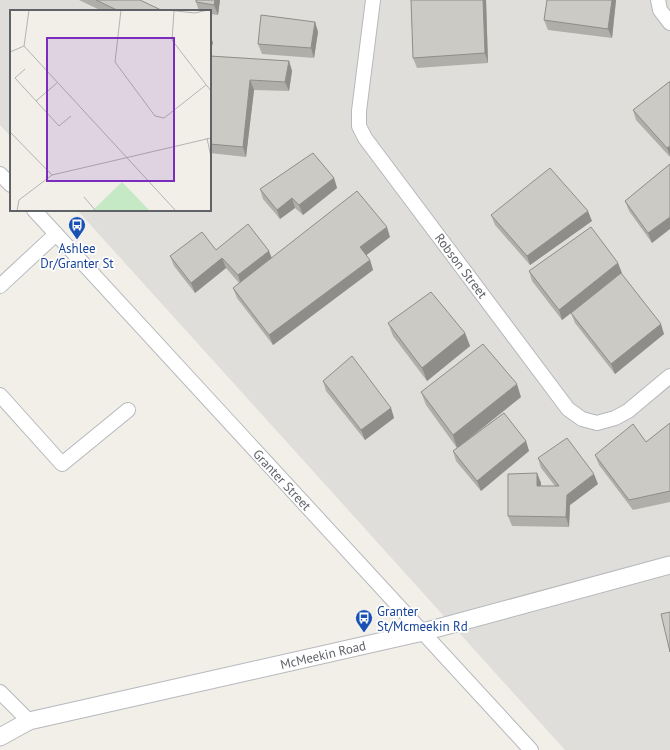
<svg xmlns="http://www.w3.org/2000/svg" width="670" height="750" font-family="'PT Sans',sans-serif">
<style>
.industrial{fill:#e0deda}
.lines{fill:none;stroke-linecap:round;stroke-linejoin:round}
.minor-casing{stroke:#b5b8bc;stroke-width:16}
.tertiary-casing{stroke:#b5b8bc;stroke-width:19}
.minor{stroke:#fff;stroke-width:14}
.tertiary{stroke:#fff;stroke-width:17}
.wall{fill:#afaea9}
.shaded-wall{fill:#8f8d8a}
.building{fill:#cccac5;stroke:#8f8d8a}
.labels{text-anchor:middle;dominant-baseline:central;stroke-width:3.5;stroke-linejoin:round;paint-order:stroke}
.transit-label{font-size:13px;fill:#164399;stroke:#fff}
.street-label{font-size:13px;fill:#5f6368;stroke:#fff}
.inset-road{fill:none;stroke:#b3b3b1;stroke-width:1}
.view{fill:#7b2cbf;fill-opacity:0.15;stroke:#7b2cbf;stroke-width:2}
.inset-edge{fill:none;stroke:#5f6368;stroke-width:2}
</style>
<rect width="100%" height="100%" fill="#f1efe8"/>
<!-- industrial -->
<polygon class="industrial" points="0,0 670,0 670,750 565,750 77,210 210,210 210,11 11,11 11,137 0,125"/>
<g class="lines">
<!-- minor casing -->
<g class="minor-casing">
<g id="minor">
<polyline points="373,0 359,111 359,126 365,138 568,409 582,419 597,423 615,418 628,411 670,376"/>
<polyline points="658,0 660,10 670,23"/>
<polyline points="0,174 11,185"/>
<polyline points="34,210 531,750"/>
<polyline points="0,286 56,234"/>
<polyline points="0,395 62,464 128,410"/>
<polyline points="0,692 29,721"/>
</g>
</g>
<!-- tertiary casing -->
<g class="tertiary-casing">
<polyline id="tertiary" points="0,737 29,721 423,632 670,565"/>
</g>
<!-- minor -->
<use href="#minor" class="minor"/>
<!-- tertiary -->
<use href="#tertiary" class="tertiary"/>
</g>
<!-- wall -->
<g class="wall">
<polygon points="79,0 140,0 163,11 102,11"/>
<polygon points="220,0 218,15 210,14 210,11 199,11 196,2"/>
<polygon points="411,0 486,0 488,63 417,68 413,58"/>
<polygon points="547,0 616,0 612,38 548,30 544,20"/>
<polygon points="315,22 318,32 314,58 262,54 258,44"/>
<polygon points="210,56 289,61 292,71 289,91 254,90 246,157 210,153"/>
<polygon points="670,82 670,157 636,120 633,110"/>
<polygon points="670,164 652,243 629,211 625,201"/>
<polygon points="334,178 337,188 303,215 295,208 280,219 263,199 260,189"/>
<polygon points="491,215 592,221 530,265 495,225"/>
<polygon points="390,237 366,255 370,260 373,270 273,345 237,298 233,288 239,283 226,268 195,293 174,266 170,256 216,250 271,258"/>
<polygon points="618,263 621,273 664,334 615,374 575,323 571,313 595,294 562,320 532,281 529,271"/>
<polygon points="388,323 465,333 470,346 427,381 393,336"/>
<polygon points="323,381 391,408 394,418 365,440 326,391"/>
<polygon points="421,392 521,397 458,448 526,441 529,451 481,491 456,461 453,451 457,448 426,405"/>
<polygon points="670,423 670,502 633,510 599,465 595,455 646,442"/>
<polygon points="538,458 598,484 570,505 569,527 512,526 508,516 537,473 541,483 541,486 555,486 541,468"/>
</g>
<!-- shaded-wall -->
<g class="shaded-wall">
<polygon points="215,0 220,0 218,15 214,5"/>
<polygon points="483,0 486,0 488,63 485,53"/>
<polygon points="612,0 616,0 612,38 608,29"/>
<polygon points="315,22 318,32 314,58 311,48"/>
<polygon points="210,34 213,43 210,52"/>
<polygon points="289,61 292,71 289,91 285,82"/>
<polygon points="250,80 254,90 246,157 243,147"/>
<polygon points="670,146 670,156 667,148"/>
<polygon points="334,178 337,188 303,215 299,205"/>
<polygon points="292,198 295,208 280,219 277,210"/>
<polygon points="588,211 592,221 530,265 527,256"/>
<polygon points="670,217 670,229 652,243 648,233"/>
<polygon points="387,227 390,237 364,257 360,247"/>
<polygon points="269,251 273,261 241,285 238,275"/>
<polygon points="222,258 226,268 195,293 191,283"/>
<polygon points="370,260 373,270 273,345 269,335"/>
<polygon points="618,263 622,273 562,320 559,310"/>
<polygon points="661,324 664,334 615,374 611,364"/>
<polygon points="465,333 470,346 427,381 422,368"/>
<polygon points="517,384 521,397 457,448 453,435"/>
<polygon points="391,408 394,418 365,440 361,430"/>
<polygon points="526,441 529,451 481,491 477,481"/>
<polygon points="537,473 541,483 541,496 537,486"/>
<polygon points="594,474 598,484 570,505 569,527 566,517 567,495"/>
</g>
<!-- building -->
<g class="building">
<polygon points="96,0 140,0 163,11 119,11"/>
<polygon points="196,0 215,0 214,5 196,2"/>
<polygon points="411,0 483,0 485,53 413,58"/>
<polygon points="547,0 612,0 608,29 544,20"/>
<polygon points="261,15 315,22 311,48 258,44"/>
<polygon points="210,56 289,61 285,82 250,80 243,147 210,144"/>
<polygon points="669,82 670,82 670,146 667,148 633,110"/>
<polygon points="313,153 334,178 299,205 292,198 277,210 260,189"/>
<polygon points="670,164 670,217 648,233 625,201"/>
<polygon points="550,168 588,211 527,256 491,215"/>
<polygon points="357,191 387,227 360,247 370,260 269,335 233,288"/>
<polygon points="248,224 269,251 238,275 222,258 191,283 170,256 202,232 216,250"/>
<polygon points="591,227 618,263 559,310 529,271"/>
<polygon points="621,273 661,324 611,364 571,313"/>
<polygon points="431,292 465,333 422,368 388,323"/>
<polygon points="483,344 517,384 453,435 421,392"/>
<polygon points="352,356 391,408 361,430 323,381"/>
<polygon points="504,413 526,441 477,481 453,451"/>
<polygon points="670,423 670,491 629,500 595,455 633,424 646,442"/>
<polygon points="567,438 594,474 567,495 566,517 508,516 508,474 537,473 537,486 559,486 538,458"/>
<polygon points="670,612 670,652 661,614"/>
</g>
<!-- icons -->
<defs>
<g id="bus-pin" transform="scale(0.9)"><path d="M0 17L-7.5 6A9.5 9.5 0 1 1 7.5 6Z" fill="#1a4fb4" stroke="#fff"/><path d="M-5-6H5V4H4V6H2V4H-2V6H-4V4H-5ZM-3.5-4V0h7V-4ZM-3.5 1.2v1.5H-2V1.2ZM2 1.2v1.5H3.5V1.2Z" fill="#fff"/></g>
</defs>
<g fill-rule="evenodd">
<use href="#bus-pin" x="77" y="225"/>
<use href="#bus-pin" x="364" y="618"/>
</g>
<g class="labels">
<!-- transit labels -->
<g class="transit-label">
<text x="77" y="248">Ashlee<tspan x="77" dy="15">Dr/Granter St</tspan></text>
<text x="377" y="611" text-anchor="start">Granter<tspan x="377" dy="15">St/Mcmeekin Rd</tspan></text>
</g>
<!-- street labels -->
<g class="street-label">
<text transform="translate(461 266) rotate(53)">Robson Street</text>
<text transform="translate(282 480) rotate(47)">Granter Street</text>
<text transform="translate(323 655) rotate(-13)">McMeekin Road</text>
</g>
</g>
<!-- overview -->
<g transform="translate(10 10)">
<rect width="201" height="201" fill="#f1efe8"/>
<path d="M112,172l28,29h-58z" fill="#c5e8c5"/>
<path class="inset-road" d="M111,0l-6,52 40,54 9,2 42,-33M157,0l28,3 13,-3M164,1l-2,29 39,51M14,36l152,165M14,36l5,-36M0,42l14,-6M15,59l-10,9 44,48 12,-10M26,91l21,-18M0,122l42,43M197,128l4,19M74,187l12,14M7,201l2,-11 33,-25 159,-37"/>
<path class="view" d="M37,28h127v143h-127z"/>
<rect width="201" height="201" class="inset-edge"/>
</g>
</svg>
